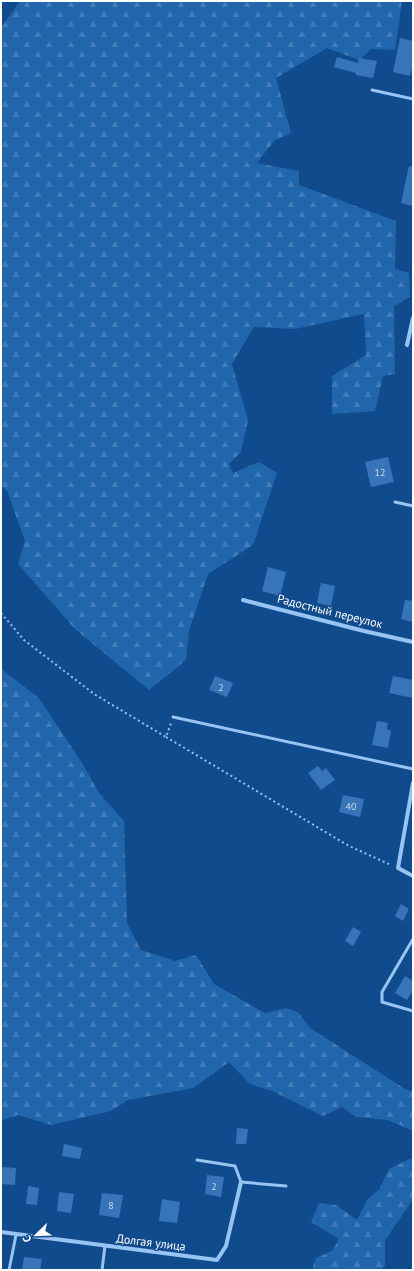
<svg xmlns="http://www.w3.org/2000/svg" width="414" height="1271" font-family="'PT Sans',sans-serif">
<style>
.forest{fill:url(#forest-firs)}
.building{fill:#3875b8}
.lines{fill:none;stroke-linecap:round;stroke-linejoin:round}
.path{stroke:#98c4f3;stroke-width:2;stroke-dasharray:2 3;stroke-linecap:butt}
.service{stroke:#98c4f3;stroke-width:3}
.minor{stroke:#98c4f3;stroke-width:4}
.labels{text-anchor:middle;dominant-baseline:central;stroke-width:3;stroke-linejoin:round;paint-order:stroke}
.number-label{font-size:10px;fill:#cddced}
.street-label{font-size:12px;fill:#fff;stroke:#104b8e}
</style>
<defs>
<pattern id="forest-firs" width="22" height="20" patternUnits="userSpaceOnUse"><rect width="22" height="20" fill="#2165ad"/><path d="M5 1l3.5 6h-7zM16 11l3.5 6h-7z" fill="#427cb9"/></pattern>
</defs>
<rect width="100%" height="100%" fill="#104b8e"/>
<!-- forest -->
<g class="forest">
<polygon points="20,1 402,1 395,50 371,49 359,60 327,48 276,78 291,133 274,141 257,163 299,171 299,185 396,221 395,269 409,273 410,297 394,306 395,374 383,376 375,411 332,414 332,376 366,355 364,314 295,329 254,327 232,364 248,420 241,452 229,464 233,473 259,462 277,473 253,545 208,574 189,631 186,660 149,690 75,629 18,564 25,541 7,491 1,485 1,28"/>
<polygon points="1,667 4,671 39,698 82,763 99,793 124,821 127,923 141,950 175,961 196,955 214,984 265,1013 286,1008 298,1012 310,1028 405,1089 413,1092 413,1131 388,1120 356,1117 342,1107 323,1116 272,1091 250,1084 229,1062 193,1088 128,1100 111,1111 51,1125 18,1115 1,1121"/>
<polygon points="413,1158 413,1198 410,1204 385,1240 385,1266 380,1270 312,1270 316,1258 332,1251 339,1239 311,1222 319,1203 336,1205 357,1220 367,1200 380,1188 389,1169 407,1160"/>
</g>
<!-- building -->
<g class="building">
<polygon points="400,38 413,41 413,65 410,76 393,72"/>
<polygon points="337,57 358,63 359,58 377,61 373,78 356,75 356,73 334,67"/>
<polygon points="409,166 413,167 413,206 401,203"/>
<polygon points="388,457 394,482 371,487 365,462"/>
<polygon points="268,567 286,572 280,596 262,591"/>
<polygon points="321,583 335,586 331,606 317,603"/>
<polygon points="405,600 413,601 413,622 401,619"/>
<polygon points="215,676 233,683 227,697 209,690"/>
<polygon points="393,676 413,680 413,698 389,693"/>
<polygon points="377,721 388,723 387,729 391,731 388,748 372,745"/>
<polygon points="318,766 322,771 326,768 335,780 321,790 308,773"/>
<polygon points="343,795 364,799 360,817 339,812"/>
<polygon points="401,904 409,909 403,921 395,916"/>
<polygon points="353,927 361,932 353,946 345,941"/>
<polygon points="405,976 413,981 413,990 407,1000 395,993"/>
<polygon points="237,1128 248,1129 246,1144 236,1144"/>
<polygon points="64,1144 82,1148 80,1159 62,1156"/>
<polygon points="1,1167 16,1168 15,1185 1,1184"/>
<polygon points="207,1175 224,1177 221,1197 205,1194"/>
<polygon points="28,1186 39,1188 37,1205 26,1204"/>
<polygon points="59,1192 74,1194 71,1213 57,1211"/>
<polygon points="102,1193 123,1195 119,1218 99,1215"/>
<polygon points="162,1199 180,1202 177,1223 159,1221"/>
<polygon points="24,1257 42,1259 40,1270 22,1270"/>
</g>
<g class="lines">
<!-- path -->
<g class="path">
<polyline points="1,613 24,640 94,694 166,737 171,723"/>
<polyline points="166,737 349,846 391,865"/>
</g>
<!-- service -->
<g class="service">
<polyline points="372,90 413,99"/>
<polyline points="395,502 413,506"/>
<polyline points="173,717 413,769"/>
<polyline points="413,939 382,992 382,1002 413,1011"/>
<polyline points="197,1160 235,1166 241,1182 286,1186"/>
<polyline points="9,1270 16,1235"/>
<polyline points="102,1270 105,1246"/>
</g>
<!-- minor -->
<g class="minor">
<polyline points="407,345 413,318"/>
<polyline points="243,600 364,631 413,642"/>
<polyline points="413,783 398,868 413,876"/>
<polyline points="1,1232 217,1260 226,1246 241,1182"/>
</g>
</g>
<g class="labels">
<!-- number labels -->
<g class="number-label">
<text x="380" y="472">12</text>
<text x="221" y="687">2</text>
<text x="351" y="806">40</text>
<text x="214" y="1186">2</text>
<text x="111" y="1205">8</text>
</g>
<!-- street labels -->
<g class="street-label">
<text transform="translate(330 611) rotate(14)">Радостный переулок</text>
<text transform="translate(151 1242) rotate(7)">Долгая улица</text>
</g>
</g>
<!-- border -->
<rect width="414" height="1271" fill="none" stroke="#ffffff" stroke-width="4"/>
<!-- north arrow -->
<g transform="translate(36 1235) rotate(247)" stroke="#104b8e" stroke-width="3" paint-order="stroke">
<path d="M0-3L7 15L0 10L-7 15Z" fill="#ffffff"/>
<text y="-6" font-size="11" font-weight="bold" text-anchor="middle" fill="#ffffff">С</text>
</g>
</svg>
